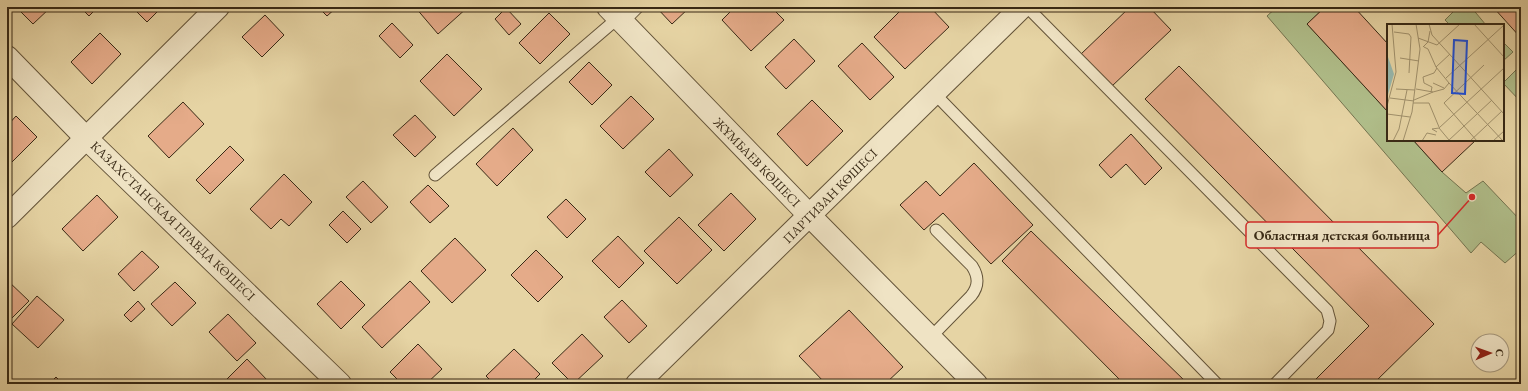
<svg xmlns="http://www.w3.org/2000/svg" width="1528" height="391" font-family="'EB Garamond',serif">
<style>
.green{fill:#b0be8a;stroke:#747450}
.building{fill:#e5ab89;stroke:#382915}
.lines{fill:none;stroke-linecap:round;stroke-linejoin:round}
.service-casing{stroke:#645439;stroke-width:13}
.minor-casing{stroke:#645439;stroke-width:24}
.tertiary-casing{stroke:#645439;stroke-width:24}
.service{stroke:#efe3c4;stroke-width:11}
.minor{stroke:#efe3c4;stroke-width:22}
.tertiary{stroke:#efe3c4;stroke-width:22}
.labels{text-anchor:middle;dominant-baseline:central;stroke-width:4;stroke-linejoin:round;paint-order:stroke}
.street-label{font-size:13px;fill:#382915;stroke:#efe3c4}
.inset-road{fill:none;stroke:#a0906b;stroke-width:1}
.view{fill:#1d4ed8;fill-opacity:0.15;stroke:#1d4ed8;stroke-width:2}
.inset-edge{fill:none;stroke:#382915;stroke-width:2}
.leader{fill:none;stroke:#d62828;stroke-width:1.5}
.callout-dot{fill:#d62828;stroke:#efe3c4;stroke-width:1.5}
.callout{fill:#efe3c4;stroke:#d62828;stroke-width:1.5}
.callout-label{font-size:14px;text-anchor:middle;font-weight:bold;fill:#382915}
</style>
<rect width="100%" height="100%" fill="#e6d4a4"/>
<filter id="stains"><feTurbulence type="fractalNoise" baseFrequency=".005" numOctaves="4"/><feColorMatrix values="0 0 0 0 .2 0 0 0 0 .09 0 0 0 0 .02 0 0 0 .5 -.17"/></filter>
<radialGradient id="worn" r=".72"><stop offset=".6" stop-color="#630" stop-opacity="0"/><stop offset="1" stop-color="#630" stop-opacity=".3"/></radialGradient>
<!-- green -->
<g class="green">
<polygon points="1277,7 1325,7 1307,24 1388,112 1388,140 1413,140 1442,172 1466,193 1483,181 1521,221 1521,249 1505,263 1481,242 1471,253 1267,16"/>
<polygon points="1458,7 1471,7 1486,25 1450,25 1445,20"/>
<polygon points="1503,42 1513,52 1503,61"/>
<polygon points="1521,65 1521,102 1503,83"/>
</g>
<!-- building -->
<g class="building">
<polygon points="16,7 51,7 33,24"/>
<polygon points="80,7 98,7 89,16"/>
<polygon points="132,7 162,7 147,22"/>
<polygon points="318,7 337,7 327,16"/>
<polygon points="415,7 468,7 438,34"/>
<polygon points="656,7 690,7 672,24"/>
<polygon points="735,7 771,7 784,20 751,51 722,20"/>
<polygon points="904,7 930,7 949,27 905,69 874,37"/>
<polygon points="1130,7 1149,7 1171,30 1111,87 1080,55"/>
<polygon points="1325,7 1354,7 1388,44 1388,112 1307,24"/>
<polygon points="1493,7 1521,7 1521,38"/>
<polygon points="506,8 521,24 509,35 495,19"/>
<polygon points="549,13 570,34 540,64 519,43"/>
<polygon points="265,15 284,35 262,57 242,37"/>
<polygon points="392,23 413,45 400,58 379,36"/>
<polygon points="100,33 121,54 92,84 71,62"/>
<polygon points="794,39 815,61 786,89 765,67"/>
<polygon points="862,43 894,77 870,100 838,66"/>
<polygon points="447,54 482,89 454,116 420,81"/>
<polygon points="589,62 612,85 592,105 569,82"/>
<polygon points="1179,66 1434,324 1373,384 1311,384 1369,326 1145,99"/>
<polygon points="631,96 654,119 623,149 600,126"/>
<polygon points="812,100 843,131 807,166 777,134"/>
<polygon points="183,102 204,124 169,158 148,136"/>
<polygon points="415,115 436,137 415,157 393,135"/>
<polygon points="16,116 37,137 7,167 7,126"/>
<polygon points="513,128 533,150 497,186 476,164"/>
<polygon points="1131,134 1162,168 1145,185 1126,164 1111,178 1099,165"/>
<polygon points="1413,140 1476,140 1442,172"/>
<polygon points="230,146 244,160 210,194 196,180"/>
<polygon points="669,149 693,175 670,197 645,172"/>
<polygon points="974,163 1033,225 991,264 943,213 924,230 900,205 926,181 940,196"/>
<polygon points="284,174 312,202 289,226 281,219 271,229 250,209"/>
<polygon points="363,181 388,207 371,223 346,197"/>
<polygon points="428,185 449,206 430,223 410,202"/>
<polygon points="731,193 756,219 724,251 698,225"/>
<polygon points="97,195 118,217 83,251 62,229"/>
<polygon points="566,199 586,219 567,238 547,217"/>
<polygon points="343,211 361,229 347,243 329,225"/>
<polygon points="679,217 712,250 677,284 644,251"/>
<polygon points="1031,231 1188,384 1124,384 1002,261"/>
<polygon points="618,236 644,263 619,288 592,261"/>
<polygon points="455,238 486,270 452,303 421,271"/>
<polygon points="536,250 563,277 538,302 511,275"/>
<polygon points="142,251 159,267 134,291 118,274"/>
<polygon points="7,280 29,301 7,323"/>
<polygon points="341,281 365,305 341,329 317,304"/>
<polygon points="410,281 430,302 382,348 362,327"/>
<polygon points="175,282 196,303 172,326 151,304"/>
<polygon points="37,296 64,320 38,348 12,324"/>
<polygon points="622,300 647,326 629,343 604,317"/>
<polygon points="138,301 145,309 131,322 124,315"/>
<polygon points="849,310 903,367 885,384 826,384 799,356"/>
<polygon points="228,314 256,343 237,361 209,332"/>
<polygon points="582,334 603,356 573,384 552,363"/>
<polygon points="418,344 442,369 426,384 402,384 390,372"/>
<polygon points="514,349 540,374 530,384 494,384 486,376"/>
<polygon points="247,359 268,381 265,384 222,384"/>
<polygon points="56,377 63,384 49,384"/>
<polygon points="900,379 905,384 894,384"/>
</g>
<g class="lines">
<!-- service casing -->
<g class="service-casing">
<g id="service">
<polyline points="1027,7 1327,310 1330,321 1328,330 1275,384"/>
<polyline points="622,23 638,7"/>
<polyline points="934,93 1217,384"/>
<polyline points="435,175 618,18"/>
<path d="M930,338l41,-42c8,-10 8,-19 1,-30l-36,-36"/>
</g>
</g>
<!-- minor casing -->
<g class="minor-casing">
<g id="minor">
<polyline points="608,7 810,216"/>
<polyline points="7,57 87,139 340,384"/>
<polyline points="7,217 218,7"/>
</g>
</g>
<!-- tertiary casing -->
<g class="tertiary-casing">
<g id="tertiary">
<polyline points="810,216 976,384"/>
<polyline points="637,384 1022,7"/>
</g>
</g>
<!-- service -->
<use href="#service" class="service"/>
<!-- minor -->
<use href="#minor" class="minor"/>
<!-- tertiary -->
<use href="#tertiary" class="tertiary"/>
</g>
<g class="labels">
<!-- street labels -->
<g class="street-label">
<text transform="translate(757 162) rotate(46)">ЖҰМБАЕВ КӨШЕСІ</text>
<text transform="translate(830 196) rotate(-45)">ПАРТИЗАН КӨШЕСІ</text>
<text transform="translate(173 221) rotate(44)">КАЗАХСТАНСКАЯ ПРАВДА КӨШЕСІ</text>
</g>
</g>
<!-- overview -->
<g transform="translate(1387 24)">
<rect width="117" height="117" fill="#e6d4a4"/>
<path d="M1,33l6,17 -7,24v-37z" fill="#97b7ac"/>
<path class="inset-road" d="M42,0l3,11 72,79M87,0l30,33M7,8l15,2 2,3 -2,36M31,14l19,7 23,-21M36,23l5,-5 2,-11M37,23l4,2 8,18 13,16 54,58M13,34l19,3M49,43l14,-13M59,54l58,-53M46,59l11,5M9,65l19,1M29,65l17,3 11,-3 5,-6M44,68l1,-5 -8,-4 -1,-6 11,-4 3,-5M3,74l24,3M27,76l19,-8M26,79h16l10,24M0,82l9,-34 -4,-48M0,90l23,3M52,104l65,-60M52,104l10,12M50,108l-5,-3 7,-1M6,117l6,-12 8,-39M16,117l9,-29 8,-63 -4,-25M35,117l5,-8 9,2M61,117l44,-41M83,117l32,-30M90,117l-33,-38 40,-38M106,117l11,-10"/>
<path class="view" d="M67,16l13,1 -2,53 -13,-1z"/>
<rect width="117" height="117" class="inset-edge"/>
</g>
<!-- callouts -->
<path class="leader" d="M1472 197L1438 235"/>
<circle class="callout-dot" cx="1472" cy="197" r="4"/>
<rect class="callout" x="1246" y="222" width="192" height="26" rx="4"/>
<g class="callout-label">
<text x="1342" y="240">Областная детская больница</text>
</g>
<!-- margin -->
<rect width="1528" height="391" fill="none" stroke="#e6d4a4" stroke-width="24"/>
<rect x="8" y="8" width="1512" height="375" fill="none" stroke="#382915" stroke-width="2"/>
<rect x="12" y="12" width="1504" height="367" fill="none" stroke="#382915"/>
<!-- north arrow -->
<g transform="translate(1490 353) rotate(88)"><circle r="19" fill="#efe3c4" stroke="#a6997e"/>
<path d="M0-3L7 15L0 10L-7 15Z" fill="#8f2418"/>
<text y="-6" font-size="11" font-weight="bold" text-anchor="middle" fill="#382915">С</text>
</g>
<rect width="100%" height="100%" filter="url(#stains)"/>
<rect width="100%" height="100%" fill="url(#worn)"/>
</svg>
